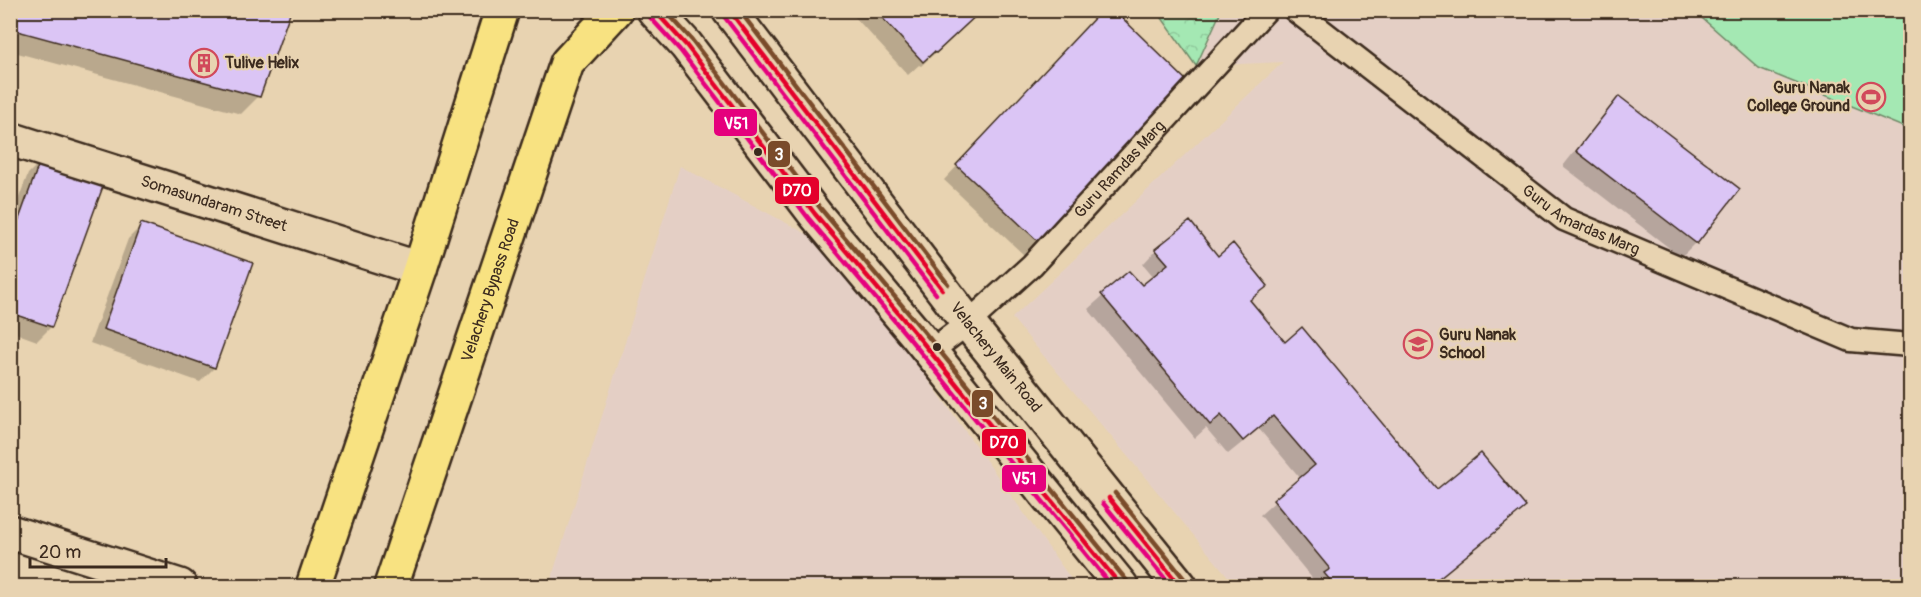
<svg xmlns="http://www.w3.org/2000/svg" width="1921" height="597" font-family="Pangolin,sans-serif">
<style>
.built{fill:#e4cfc5}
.green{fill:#a4e8b3;stroke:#708968;stroke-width:1.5}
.forest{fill:url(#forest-crowns);stroke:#708968;stroke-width:1.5}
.shadow{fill:#0003}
.building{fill:#dbc5f5;stroke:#3b2a1e;stroke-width:1.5}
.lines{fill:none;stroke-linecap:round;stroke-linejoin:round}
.service-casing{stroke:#3b2a1e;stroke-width:27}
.minor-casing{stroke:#3b2a1e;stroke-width:38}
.secondary-casing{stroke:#3b2a1e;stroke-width:38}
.primary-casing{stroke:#3b2a1e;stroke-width:38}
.service{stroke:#e8d3b1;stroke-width:22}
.minor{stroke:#e8d3b1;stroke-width:33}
.secondary{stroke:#e8d3b1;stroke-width:33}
.primary{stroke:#f8e281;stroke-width:33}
.bus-1-casing{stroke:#e8d3b1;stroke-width:9}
.bus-2-casing{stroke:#e8d3b1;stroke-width:9}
.bus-3-casing{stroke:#e8d3b1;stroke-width:9}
.bus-1{stroke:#e4002b;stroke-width:4.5}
.bus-2{stroke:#e5007d;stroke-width:4.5}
.bus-3{stroke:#7a4b2a;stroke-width:4.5}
.bus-dot{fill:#3b2a1e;stroke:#e8d3b1;stroke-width:2}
.labels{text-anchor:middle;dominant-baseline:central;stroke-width:4.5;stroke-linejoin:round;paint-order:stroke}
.poi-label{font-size:16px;font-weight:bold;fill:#3b2a1e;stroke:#e8d3b1;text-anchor:start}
.street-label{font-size:16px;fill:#3b2a1e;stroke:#e8d3b1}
.line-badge{stroke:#e8d3b1;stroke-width:2}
.badge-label{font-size:16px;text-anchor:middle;font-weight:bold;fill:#fff}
</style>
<defs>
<pattern id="forest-crowns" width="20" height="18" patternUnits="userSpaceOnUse" patternTransform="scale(1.5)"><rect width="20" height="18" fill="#a4e8b3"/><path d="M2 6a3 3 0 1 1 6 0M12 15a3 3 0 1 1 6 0" fill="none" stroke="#8ec79a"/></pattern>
</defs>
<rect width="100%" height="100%" fill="#e8d3b1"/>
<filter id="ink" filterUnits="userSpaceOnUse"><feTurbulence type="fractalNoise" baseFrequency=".0167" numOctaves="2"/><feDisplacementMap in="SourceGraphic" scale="12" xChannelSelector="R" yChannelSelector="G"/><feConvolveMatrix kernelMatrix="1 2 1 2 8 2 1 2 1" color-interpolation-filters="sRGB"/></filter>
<g filter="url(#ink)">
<!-- built -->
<g class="built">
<polygon points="1221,11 1910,11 1910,586 1236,586 1012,318 1283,62 1196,66"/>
<polygon points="680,166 835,249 1076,586 549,586"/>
</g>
<!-- green -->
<polygon class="green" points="1694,11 1910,11 1910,127 1903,127 1759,68"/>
<!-- forest -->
<polygon class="forest" points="1157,11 1221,11 1196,66"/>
<!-- shadow -->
<g class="shadow">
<polygon points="10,10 259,96 241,114 10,51"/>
<polygon points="858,10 981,10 921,66 919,65 908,75 853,15"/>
<polygon points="1094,20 1039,242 1025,256 944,180"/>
<polygon points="1620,98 1738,189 1695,243 1681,257 1563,166 1606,112"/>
<polygon points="42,160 51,327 37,341 10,331 10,221 28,174"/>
<polygon points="142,225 214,368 200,382 90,343 128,239"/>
<polygon points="1156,250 1218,258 1265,286 1249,301 1285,344 1437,491 1524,507 1510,521 1430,586 1313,586 1316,583 1260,515 1301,479 1259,429 1228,454 1206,428 1195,438 1088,309 1129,273 1142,287 1154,277 1143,264"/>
</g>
<!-- building -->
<g class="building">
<polygon points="10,10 291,10 260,97 10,29"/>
<polygon points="875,10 982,10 936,53 934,52 923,62"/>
<polygon points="1102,10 1114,10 1190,84 1040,243 956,165"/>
<polygon points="1619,96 1740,189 1697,244 1576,151"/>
<polygon points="41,158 105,181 52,327 10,313 10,244"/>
<polygon points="1190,221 1218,256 1233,243 1268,286 1250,300 1285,342 1302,327 1437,489 1481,453 1526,507 1429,586 1335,586 1324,573 1330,569 1273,500 1315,465 1273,416 1243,441 1221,415 1210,425 1101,294 1129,271 1142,285 1168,264 1155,249"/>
<polygon points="141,223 253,263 215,368 103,329"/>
</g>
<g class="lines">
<!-- service casing -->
<g class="service-casing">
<g id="service">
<path id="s1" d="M1295,10l269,209 287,121 59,5"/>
<path id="s2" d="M930,352l38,-29 64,-58 234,-255"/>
</g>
</g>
<!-- minor casing -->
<g class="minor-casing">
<g id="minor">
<path id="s3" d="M10,139l410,130"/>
<polyline points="10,532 180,586"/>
</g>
</g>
<!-- secondary casing -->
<g class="secondary-casing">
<g id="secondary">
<polyline points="654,10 686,45 815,214 915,333 1121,586"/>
<path id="s4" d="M729,10l239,313 212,263"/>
</g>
</g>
<!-- primary casing -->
<g class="primary-casing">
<g id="primary">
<polyline points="313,586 420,269 502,10"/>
<path id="s5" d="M391,586l176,-523 49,-53"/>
</g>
</g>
<!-- service -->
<use href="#service" class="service"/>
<!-- minor -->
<use href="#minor" class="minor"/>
<!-- secondary -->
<use href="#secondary" class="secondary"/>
<!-- primary -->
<use href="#primary" class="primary"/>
<!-- bus-1 casing -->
<g class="bus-1-casing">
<g id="bus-1">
<polyline points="654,10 686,45 815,214 915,333 1121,586"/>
<polyline points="729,10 942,289"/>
<polyline points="1109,498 1180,586"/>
</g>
</g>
<!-- bus-2 casing -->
<g class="bus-2-casing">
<g id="bus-2">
<polyline points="648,15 680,50 809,219 909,338 1112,586"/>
<polyline points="723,15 936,294"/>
<polyline points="1103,503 1171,586"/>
</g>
</g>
<!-- bus-3 casing -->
<g class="bus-3-casing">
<g id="bus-3">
<polyline points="665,10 692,40 821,209 921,328 1127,581"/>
<polyline points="739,10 948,284"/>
<polyline points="1115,493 1186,581"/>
</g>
</g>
<!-- bus-1 -->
<use href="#bus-1" class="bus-1"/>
<!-- bus-2 -->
<use href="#bus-2" class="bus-2"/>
<!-- bus-3 -->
<use href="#bus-3" class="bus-3"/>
</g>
</g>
<!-- icons -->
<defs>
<g id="building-ring" transform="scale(1.5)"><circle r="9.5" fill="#e8d3b1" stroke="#d1495b" stroke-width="1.5"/><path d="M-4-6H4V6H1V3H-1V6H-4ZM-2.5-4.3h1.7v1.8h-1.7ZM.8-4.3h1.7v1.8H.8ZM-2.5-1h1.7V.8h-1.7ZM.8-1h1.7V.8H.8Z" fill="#d1495b"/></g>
<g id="stadium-ring" transform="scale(1.5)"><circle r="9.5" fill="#e8d3b1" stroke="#d1495b" stroke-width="1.5"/><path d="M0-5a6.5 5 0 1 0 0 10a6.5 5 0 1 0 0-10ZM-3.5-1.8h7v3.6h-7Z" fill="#d1495b"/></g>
<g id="school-ring" transform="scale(1.5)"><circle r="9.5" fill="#e8d3b1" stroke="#d1495b" stroke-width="1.5"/><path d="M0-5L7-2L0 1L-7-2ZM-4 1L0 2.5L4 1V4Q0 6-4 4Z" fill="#d1495b"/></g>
</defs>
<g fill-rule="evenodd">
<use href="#building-ring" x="204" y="63"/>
<use href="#stadium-ring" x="1871" y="97"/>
<use href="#school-ring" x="1418" y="344"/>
</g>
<!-- markers -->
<g class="bus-dot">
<circle cx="758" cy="152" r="5"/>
<circle cx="937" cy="347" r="5"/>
</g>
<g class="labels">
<!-- poi labels -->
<g class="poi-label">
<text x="225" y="63">Tulive Helix</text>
<text x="1850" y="88" text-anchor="end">Guru Nanak<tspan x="1850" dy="18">College Ground</tspan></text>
<text x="1439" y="335">Guru Nanak<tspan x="1439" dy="18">School</tspan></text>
</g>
<!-- street labels -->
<g class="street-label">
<text stroke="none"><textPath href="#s2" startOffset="264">Guru Ramdas Marg</textPath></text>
<text stroke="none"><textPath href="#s3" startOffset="214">Somasundaram Street</textPath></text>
<text stroke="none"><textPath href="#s1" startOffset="356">Guru Amardas Marg</textPath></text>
<text stroke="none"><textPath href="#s5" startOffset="312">Velachery Bypass Road</textPath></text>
<text stroke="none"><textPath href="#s4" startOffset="438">Velachery Main Road</textPath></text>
</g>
</g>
<g class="line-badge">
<rect x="713" y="108" width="45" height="29" rx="6" fill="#e5007d"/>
<rect x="767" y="140" width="24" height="28" rx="6" fill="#7a4b2a"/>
<rect x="774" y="176" width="46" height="29" rx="6" fill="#e4002b"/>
<rect x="971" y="389" width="23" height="29" rx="6" fill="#7a4b2a"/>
<rect x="981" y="428" width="46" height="29" rx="6" fill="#e4002b"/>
<rect x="1001" y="464" width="46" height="29" rx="6" fill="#e5007d"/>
</g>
<g class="badge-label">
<text x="736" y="129">V51</text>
<text x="779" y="160">3</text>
<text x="797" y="196">D70</text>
<text x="983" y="409">3</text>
<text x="1004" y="448">D70</text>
<text x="1024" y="484">V51</text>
</g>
<!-- margin -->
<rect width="1921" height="597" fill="none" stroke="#e8d3b1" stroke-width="36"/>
<rect x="18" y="18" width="1885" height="561" fill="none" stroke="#3b2a1e" stroke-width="2" filter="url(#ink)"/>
<!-- scale -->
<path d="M30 558v9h136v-9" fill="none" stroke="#3b2a1e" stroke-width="3"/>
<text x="39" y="558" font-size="18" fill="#3b2a1e" stroke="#e8d3b1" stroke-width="4.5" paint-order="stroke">20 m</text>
</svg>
